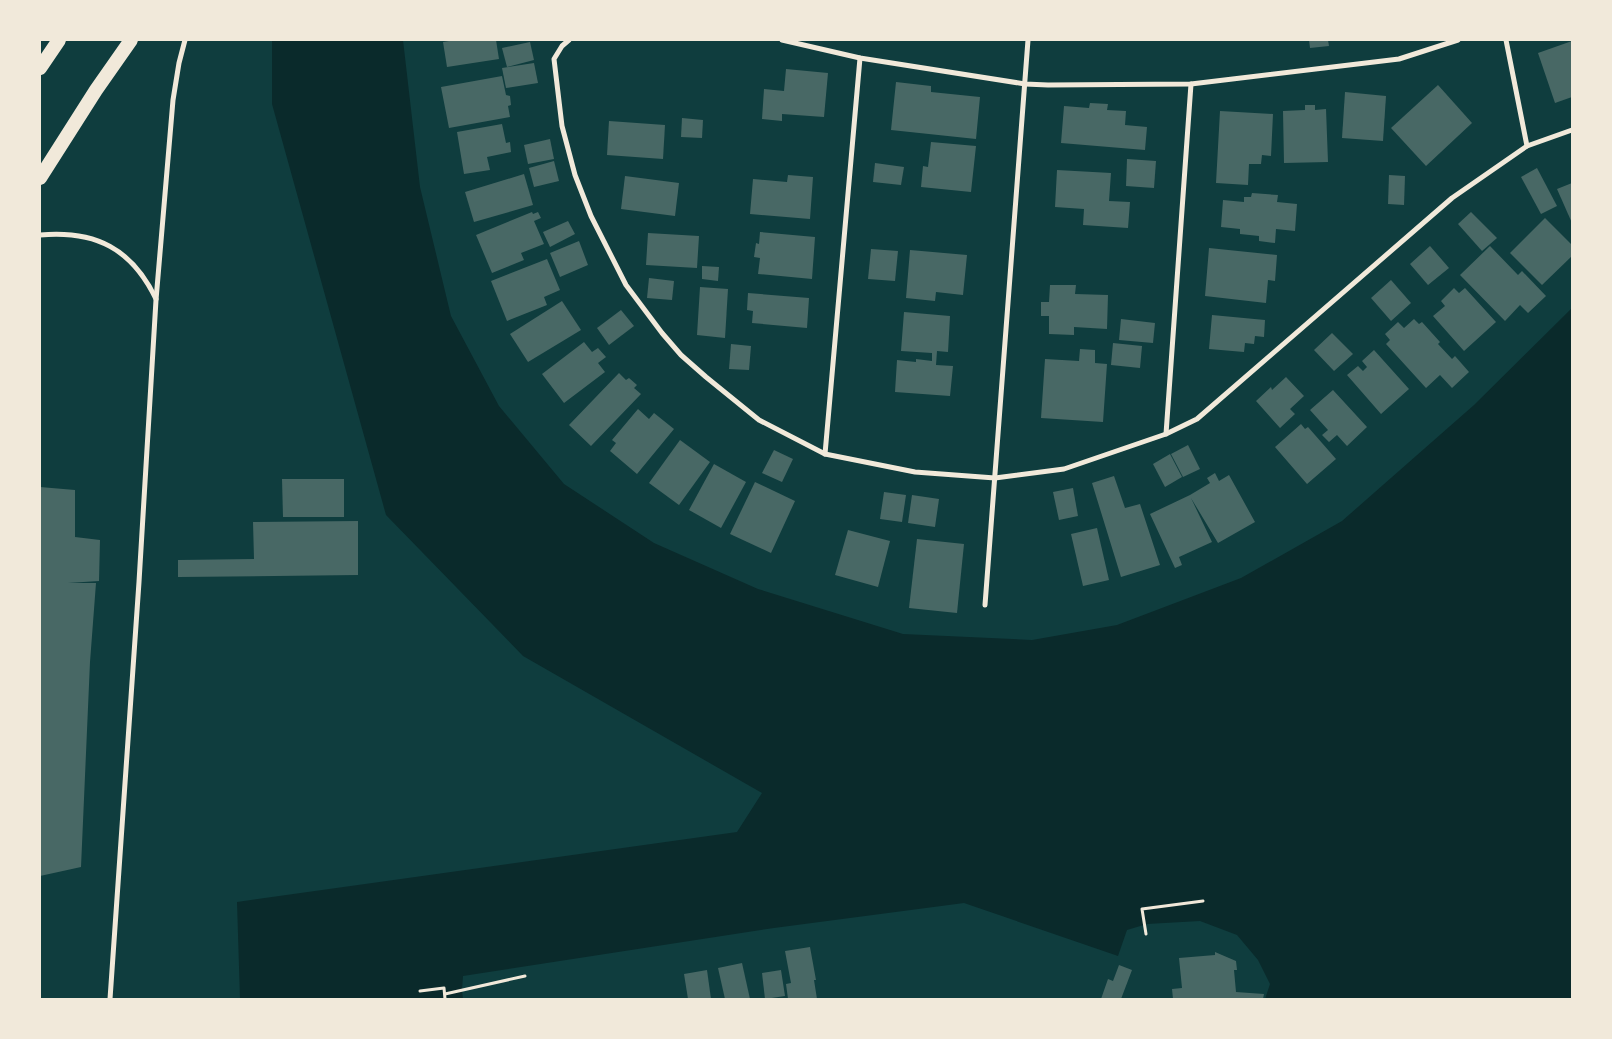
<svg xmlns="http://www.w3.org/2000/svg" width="1612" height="1039" font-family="'Asap Condensed',sans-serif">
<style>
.water{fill:#0a2a2b}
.building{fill:#486865}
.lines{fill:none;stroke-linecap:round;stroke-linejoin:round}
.path{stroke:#f1e9da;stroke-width:3}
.minor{stroke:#f1e9da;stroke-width:5}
.trunk{stroke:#f1e9da;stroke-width:14}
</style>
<rect width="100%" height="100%" fill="#0f3d3e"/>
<!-- water -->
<polygon class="water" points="272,40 403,40 420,187 451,316 499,406 564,484 654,543 758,589 903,634 1032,640 1117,625 1241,578 1342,521 1474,405 1572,308 1572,999 1265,999 1270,984 1258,960 1237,935 1200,921 1147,924 1127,930 1118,956 964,903 774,928 463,976 462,990 463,999 240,999 237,902 737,832 762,793 523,656 386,515 272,104"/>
<!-- building -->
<g class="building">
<polygon points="455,40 496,40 499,59 447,67 443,42"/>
<polygon points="1309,40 1328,40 1329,46 1310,48"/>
<polygon points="1572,41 1572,97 1555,103 1538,53"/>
<polygon points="530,42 534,60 507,67 502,48"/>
<polygon points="534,63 538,83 506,88 502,68"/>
<polygon points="786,69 828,73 824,117 782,114 782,121 762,119 764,89 784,91"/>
<polygon points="502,76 506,95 510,96 511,105 508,106 510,117 449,128 441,87"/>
<polygon points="896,82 931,86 931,92 980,97 976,139 891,130"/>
<polygon points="1438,85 1472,123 1426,166 1391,128"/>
<polygon points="1345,92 1386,96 1383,141 1342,138"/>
<polygon points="1090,103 1108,104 1107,110 1126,111 1125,125 1147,127 1145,150 1061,143 1064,106 1089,108"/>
<polygon points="1305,105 1315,105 1315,110 1326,109 1328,162 1284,163 1283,111 1305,110"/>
<polygon points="1220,111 1273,114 1271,156 1262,155 1261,164 1249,164 1248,185 1216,183"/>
<polygon points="682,118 703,120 702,138 681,137"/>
<polygon points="609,121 665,125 663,159 607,155"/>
<polygon points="502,124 506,143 510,142 511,152 487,157 490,170 464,174 457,132"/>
<polygon points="550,139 554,159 528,164 524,145"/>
<polygon points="931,142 976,146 971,192 921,187 923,166 928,167"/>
<polygon points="1127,159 1156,161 1154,188 1126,186"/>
<polygon points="554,161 559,181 534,187 529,168"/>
<polygon points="875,163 904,167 901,185 873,182"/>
<polygon points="1537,168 1557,206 1541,214 1521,177"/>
<polygon points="1057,170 1111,173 1109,201 1130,202 1128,228 1083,225 1084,209 1055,207"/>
<polygon points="524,174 533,205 474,222 465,192"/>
<polygon points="788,175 813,177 810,219 750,214 753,179 787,182"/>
<polygon points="1389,175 1405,176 1404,205 1388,204"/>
<polygon points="625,176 679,183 675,216 621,209"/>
<polygon points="1572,183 1572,223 1557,189"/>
<polygon points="1252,193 1278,195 1277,202 1297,204 1295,231 1276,229 1275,243 1259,241 1259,236 1240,234 1240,229 1221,227 1223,200 1244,202 1244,197 1251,197"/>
<polygon points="532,212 533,214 538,212 541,218 534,221 544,244 521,253 524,260 492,273 476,235"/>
<polygon points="1471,212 1497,238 1482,251 1458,224"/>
<polygon points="1545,218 1572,245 1572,256 1542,285 1510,253"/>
<polygon points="568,221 575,234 550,247 543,232"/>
<polygon points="760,232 815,237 812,279 758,274 760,258 754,257 756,243 759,244"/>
<polygon points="648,233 699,236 697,268 646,265"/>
<polygon points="579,241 588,265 560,277 550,253"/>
<polygon points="1430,246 1449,268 1428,285 1410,264"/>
<polygon points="1490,246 1518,275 1522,271 1546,296 1528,313 1520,305 1505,321 1460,275"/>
<polygon points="1209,248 1277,255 1275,281 1268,280 1266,303 1205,296"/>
<polygon points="871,249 898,251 895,281 868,279"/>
<polygon points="910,250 967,255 963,295 936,292 935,301 906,298"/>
<polygon points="547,259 560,290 544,297 547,305 507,321 491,281"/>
<polygon points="702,266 719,267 718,281 702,279"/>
<polygon points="649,278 674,281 672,300 647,298"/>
<polygon points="1391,280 1411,303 1391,321 1371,298"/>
<polygon points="1050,285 1076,285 1075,294 1108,295 1107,329 1074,327 1074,335 1049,334 1049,316 1041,316 1041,302 1049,302"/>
<polygon points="700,287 728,289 725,338 697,335"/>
<polygon points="1454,288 1459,293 1465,288 1496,322 1464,351 1433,316 1445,306 1441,301"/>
<polygon points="748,293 809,298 807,328 752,323 753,311 747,310"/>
<polygon points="562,301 581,330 528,362 510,334"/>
<polygon points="621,310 634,326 609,345 597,328"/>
<polygon points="904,312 950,316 948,352 937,351 936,365 953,366 950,396 895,392 897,360 916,362 916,359 932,361 932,353 901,351"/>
<polygon points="1212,315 1265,320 1264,337 1255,336 1254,344 1245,343 1244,352 1209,349"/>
<polygon points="1121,319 1155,323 1153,343 1119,340"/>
<polygon points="1414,319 1419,324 1422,322 1440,342 1438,344 1452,359 1455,356 1469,372 1452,388 1440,375 1426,388 1386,344 1390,340 1385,334 1398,322 1404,328"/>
<polygon points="1332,333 1353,354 1334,371 1314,350"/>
<polygon points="584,342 592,352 598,348 606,357 598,363 605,372 564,403 542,374"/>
<polygon points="1113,343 1142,346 1140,368 1111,365"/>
<polygon points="731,344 751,346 749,370 729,369"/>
<polygon points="1080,349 1095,350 1095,363 1107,364 1103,422 1041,418 1045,359 1079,361"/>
<polygon points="1374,350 1409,389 1381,414 1347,375 1358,366 1363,371 1367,367 1362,361"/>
<polygon points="619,373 626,380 629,378 637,385 634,388 641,394 591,446 569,425"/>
<polygon points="1286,377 1304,396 1290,409 1295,414 1280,428 1256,401 1271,387 1272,390"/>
<polygon points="1333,390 1367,427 1347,446 1337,435 1329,442 1322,435 1328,430 1310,410"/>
<polygon points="638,409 649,419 654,413 674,429 637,474 610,451 616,443 612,440"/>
<polygon points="1301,424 1305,429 1308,427 1336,459 1307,484 1275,447"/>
<polygon points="680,440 710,462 679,505 649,483"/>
<polygon points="1188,445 1200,469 1183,477 1171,454"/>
<polygon points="774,450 793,459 782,482 762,473"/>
<polygon points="1170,454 1182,477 1165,487 1153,464"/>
<polygon points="714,464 746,482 721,528 689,510"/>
<polygon points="1215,473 1219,481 1229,475 1255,522 1218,543 1191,498 1212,542 1179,557 1182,565 1175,568 1150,514 1190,495 1210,483 1207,478"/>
<polygon points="1114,476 1125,508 1140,504 1160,565 1121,577 1092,483"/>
<polygon points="282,479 344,479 344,517 283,517"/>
<polygon points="755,482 795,501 771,553 730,534"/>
<polygon points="40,487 75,490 75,537 100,540 99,581 68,583 96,583 90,662 81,867 40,876"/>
<polygon points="1073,488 1078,516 1059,520 1053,492"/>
<polygon points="884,492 906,495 902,522 880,519"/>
<polygon points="912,495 939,499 935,527 908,523"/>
<polygon points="358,521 358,575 178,577 178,560 254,559 253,522"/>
<polygon points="1097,528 1109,580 1083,586 1071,534"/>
<polygon points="848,530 890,541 878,587 835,575"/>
<polygon points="917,539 964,544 957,613 909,608"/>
<polygon points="810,947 816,980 814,980 817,999 788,999 786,984 791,983 785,951"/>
<polygon points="1215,952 1236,961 1237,970 1234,970 1236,992 1264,994 1263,999 1173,999 1172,989 1182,988 1179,958 1215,955"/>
<polygon points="742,963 750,999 725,999 718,968"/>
<polygon points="1119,965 1132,970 1121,999 1101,999 1108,979 1113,981"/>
<polygon points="707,970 711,999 688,999 684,974"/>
<polygon points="781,970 785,996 765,999 762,973"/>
</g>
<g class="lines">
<!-- path -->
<g class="path">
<polyline points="1146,934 1142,909 1203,901"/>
<polyline points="420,991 444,988 445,999"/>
<polyline points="445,994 525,976"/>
</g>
<!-- minor -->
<g class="minor">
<polyline points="569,40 562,46 554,59 562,126 575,175 591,216 626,285 662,333 681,355 706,377 759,420 825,454 915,472 995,478 1064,469 1166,434 1197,419 1452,198 1527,146 1572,130"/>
<polyline points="782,40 860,58 1025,84 1048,85 1191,84 1399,59 1458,40"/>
<polyline points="1506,40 1527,146"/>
<path d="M40,235c56,-5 92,14 116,64"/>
<polyline points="1166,434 1191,84"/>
<polyline points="825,454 860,58"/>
<polyline points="985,605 1028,40"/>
<polyline points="110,999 139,582 156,300 173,100 179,63 185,40"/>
</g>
<!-- trunk -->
<g class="trunk">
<polyline points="40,68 59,40"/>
<polyline points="40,178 96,90 131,40"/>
</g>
</g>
<!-- border -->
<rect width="1612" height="1039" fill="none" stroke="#f1e9da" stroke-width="82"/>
</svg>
